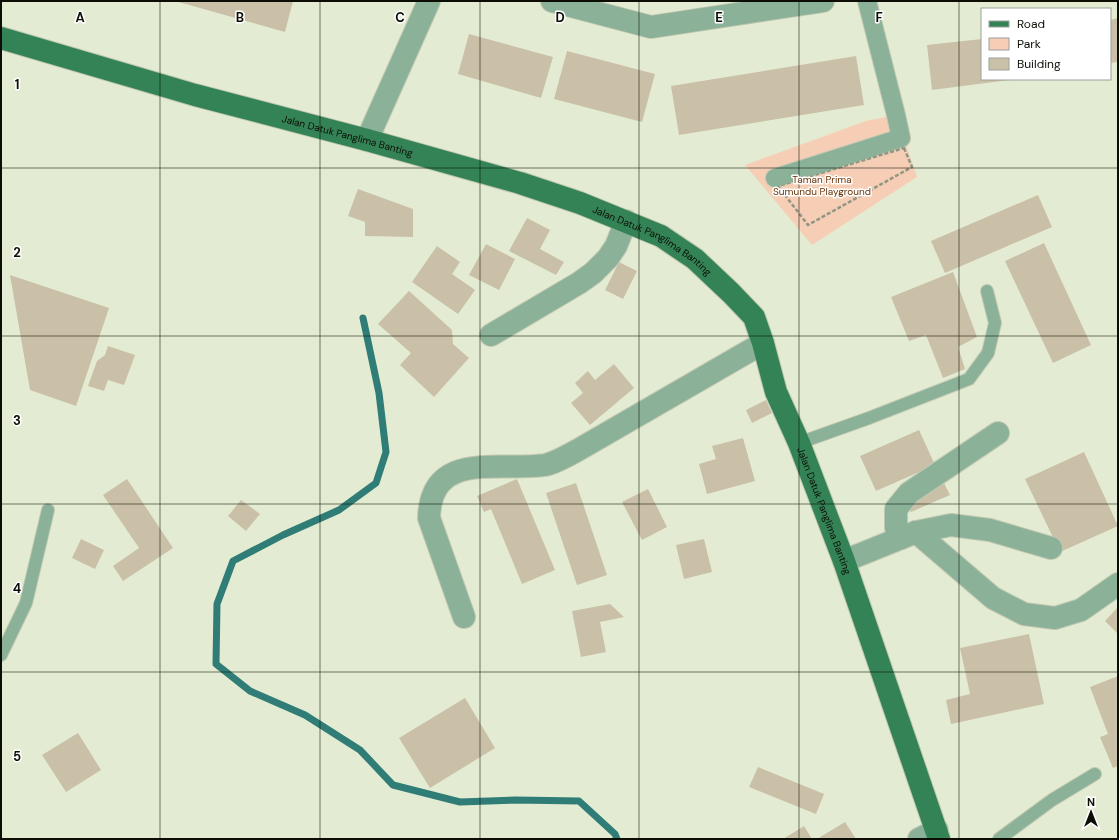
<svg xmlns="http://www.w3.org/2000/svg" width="1119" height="840" font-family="'DM Sans',sans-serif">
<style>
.green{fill:#f6ceb5}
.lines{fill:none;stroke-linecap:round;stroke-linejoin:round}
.stream{stroke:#307c76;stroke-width:7}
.building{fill:#cac0a7}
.service-casing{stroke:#c1c8b1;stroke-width:14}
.pedestrian-casing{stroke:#c1c8b1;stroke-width:20}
.minor-casing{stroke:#c1c8b1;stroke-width:24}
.primary-casing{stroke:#c1c8b1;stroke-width:24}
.path{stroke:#909683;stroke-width:2.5;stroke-dasharray:4 2;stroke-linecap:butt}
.service{stroke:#8bb199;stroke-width:12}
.pedestrian{stroke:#8bb199;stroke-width:18}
.minor{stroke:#8bb199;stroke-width:22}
.primary{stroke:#348357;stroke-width:22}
.grid{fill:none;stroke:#0c0e06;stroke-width:1;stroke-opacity:0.55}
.labels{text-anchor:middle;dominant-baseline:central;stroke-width:3;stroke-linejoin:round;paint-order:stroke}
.street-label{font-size:10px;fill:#0c0e06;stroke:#fff}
.park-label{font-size:10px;fill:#663106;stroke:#fff}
.grid-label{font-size:13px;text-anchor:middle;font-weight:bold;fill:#0c0e06;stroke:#fff;stroke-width:3;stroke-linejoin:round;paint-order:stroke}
</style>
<rect width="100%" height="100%" fill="#e3ecd2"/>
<!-- green -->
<polygon class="green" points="896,115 917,177 812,245 745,165 866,121"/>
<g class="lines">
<!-- stream -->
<polyline class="stream" points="363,318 379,393 386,452 376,483 339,510 283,535 233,561 217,604 216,664 250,691 305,715 360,750 393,785 460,802 516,800 579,801 615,834 617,839"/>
</g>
<!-- building -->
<g class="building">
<polygon points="175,1 293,1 285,32"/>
<polygon points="1118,18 1118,62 1110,63 1110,20"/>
<polygon points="469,34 553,57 541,98 458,74"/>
<polygon points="982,39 982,79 1009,80 932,90 927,45"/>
<polygon points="567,51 655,74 642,122 554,99"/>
<polygon points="856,56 864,105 679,135 671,86"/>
<polygon points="358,189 413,209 413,237 365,236 365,222 348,216"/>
<polygon points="1038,195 1052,227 945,273 931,241"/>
<polygon points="527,218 550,230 540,249 564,262 556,275 509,251"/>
<polygon points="1044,243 1091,345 1053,363 1005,261"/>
<polygon points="486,244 515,259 499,290 469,275"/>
<polygon points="437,246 460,262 452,274 475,290 458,314 412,282"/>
<polygon points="619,262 637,271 623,299 605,290"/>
<polygon points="953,272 977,337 958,347 965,369 943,378 926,335 909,341 891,297"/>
<polygon points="10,275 109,308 76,406 30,390"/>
<polygon points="409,291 452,330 453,344 469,358 434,397 400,365 411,353 378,324"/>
<polygon points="108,346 135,355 124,385 108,380 104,391 88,386 97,361 105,355"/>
<polygon points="614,364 634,388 590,425 571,403 583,393 575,383 588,371 595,380"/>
<polygon points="766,400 772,413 752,423 746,410"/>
<polygon points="919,430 935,465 876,491 860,456"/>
<polygon points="743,438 755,481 707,494 699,464 716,459 712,446"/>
<polygon points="1084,452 1118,526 1060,552 1025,479"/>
<polygon points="127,479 173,548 123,581 113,566 139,548 103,495"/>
<polygon points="517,479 555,570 522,584 491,509 484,512 477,496"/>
<polygon points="576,483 607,575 577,585 546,493"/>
<polygon points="944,483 950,495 911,512 905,501"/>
<polygon points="648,489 667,527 642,540 622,502"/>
<polygon points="241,500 260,514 246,531 228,516"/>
<polygon points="81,539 104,550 95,569 72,558"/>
<polygon points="704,539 712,572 684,579 676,545"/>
<polygon points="610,604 624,617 600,622 606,652 581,657 572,611"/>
<polygon points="1118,607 1118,634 1105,621"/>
<polygon points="1029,634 1044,704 951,724 946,700 970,694 960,648"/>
<polygon points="1118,676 1118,766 1113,768 1100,737 1108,734 1090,687"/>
<polygon points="465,698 495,748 430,788 399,738"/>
<polygon points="78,733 101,770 66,792 42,755"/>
<polygon points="758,767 824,794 816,814 749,787"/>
<polygon points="845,822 856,839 817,839"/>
<polygon points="804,826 812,839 783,839"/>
</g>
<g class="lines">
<!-- service casing -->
<g class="service-casing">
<g id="service">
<polyline points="799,443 869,418 969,379 988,353 995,323 987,291"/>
<polyline points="1,655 26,603 48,510"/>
<polyline points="999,839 1052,800 1095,774"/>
</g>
</g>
<!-- pedestrian casing -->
<g class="pedestrian-casing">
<polyline id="pedestrian" points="775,178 901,138 896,115 867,1"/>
</g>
<!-- minor casing -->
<g class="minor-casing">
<g id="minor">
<polyline points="552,1 651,27 823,1"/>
<polyline points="367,140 429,1"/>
<polyline points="491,335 579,283 593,273 608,258 616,246 626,221"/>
<polyline points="916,532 993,598 1024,614 1055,618 1081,610 1118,584"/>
<polyline points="901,538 896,528 896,509 909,493 998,433"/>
<polyline points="844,561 916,532 951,525 990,530 1051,548"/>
<path d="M464,617l-35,-99c2,-69 70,-46 116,-53 10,-2 24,-10 33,-15l185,-107"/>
<polyline points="919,839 937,830"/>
</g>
</g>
<!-- primary casing -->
<g class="primary-casing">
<g id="primary">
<path id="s1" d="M1,38l194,57 172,45 153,43 60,20 81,33 34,23 36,34 23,24 9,26 13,49 23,51 45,118 95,278"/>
</g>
</g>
<!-- path -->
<polygon class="path" points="904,148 912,167 808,225 778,186"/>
<!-- service -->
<use href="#service" class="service"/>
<!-- pedestrian -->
<use href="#pedestrian" class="pedestrian"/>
<!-- minor -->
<use href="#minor" class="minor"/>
<!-- primary -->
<use href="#primary" class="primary"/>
</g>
<!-- grid -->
<path class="grid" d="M160,1v838M320,1v838M480,1v838M639,1v838M799,1v838M959,1v838M1,168h1117M1,336h1117M1,504h1117M1,672h1117"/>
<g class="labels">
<!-- street labels -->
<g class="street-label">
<text stroke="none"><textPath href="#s1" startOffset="360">Jalan Datuk Panglima Banting</textPath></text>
<text stroke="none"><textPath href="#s1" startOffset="684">Jalan Datuk Panglima Banting</textPath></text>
<text stroke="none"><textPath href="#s1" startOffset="1020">Jalan Datuk Panglima Banting</textPath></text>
</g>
<!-- park labels -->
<g class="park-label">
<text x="822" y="179">Taman Prima<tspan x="822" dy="12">Sumundu Playground</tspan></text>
</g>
</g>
<g class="grid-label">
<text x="80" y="22">A</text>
<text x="240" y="22">B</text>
<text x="400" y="22">C</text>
<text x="560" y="22">D</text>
<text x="719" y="22">E</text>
<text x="879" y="22">F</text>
<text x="17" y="89">1</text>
<text x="17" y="257">2</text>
<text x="17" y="425">3</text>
<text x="17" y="593">4</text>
<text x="17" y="761">5</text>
</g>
<!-- border -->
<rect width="1119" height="840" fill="none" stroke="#0c0e06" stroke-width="4"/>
<!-- legend -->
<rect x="981" y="8" width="130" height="72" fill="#ffffff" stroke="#9e9f9b"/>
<rect x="989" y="21" width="20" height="6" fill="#348357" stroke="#9e9f9b"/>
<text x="1017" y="28" font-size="12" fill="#0c0e06">Road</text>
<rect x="989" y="38" width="20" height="12" fill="#f6ceb5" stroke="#9e9f9b"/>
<text x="1017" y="48" font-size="12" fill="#0c0e06">Park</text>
<rect x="989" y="58" width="20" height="12" fill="#cac0a7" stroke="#9e9f9b"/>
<text x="1017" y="68" font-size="12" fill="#0c0e06">Building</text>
<!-- north arrow -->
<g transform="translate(1091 812)" stroke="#ffffff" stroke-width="3" paint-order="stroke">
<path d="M0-3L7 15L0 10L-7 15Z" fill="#0c0e06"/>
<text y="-6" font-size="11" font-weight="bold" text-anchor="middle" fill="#0c0e06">N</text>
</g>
</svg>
